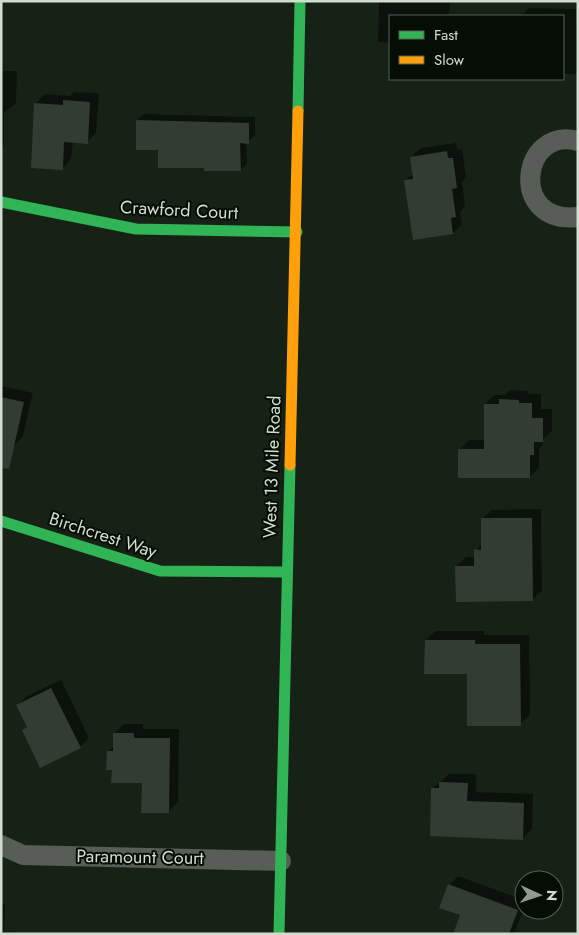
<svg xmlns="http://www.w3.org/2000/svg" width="579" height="935" font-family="Jost,sans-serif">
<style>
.shadow{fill:#0007}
.building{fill:#323c33}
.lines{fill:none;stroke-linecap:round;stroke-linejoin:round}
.street{stroke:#595d57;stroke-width:20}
.fast{stroke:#30b455;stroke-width:11}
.slow{stroke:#ff9f0a;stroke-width:11}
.labels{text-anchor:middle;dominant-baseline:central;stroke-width:4;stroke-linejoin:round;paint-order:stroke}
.street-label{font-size:18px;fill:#d1ddcf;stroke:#050d05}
</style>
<rect width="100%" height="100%" fill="#172216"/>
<!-- shadow -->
<g class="shadow">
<polygon points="379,1 450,1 449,15 390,16 390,43 378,42"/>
<polygon points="529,8 576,9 578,74 563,74 563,16 521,16"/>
<polygon points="1,71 17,71 16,103 4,113 4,145 1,148"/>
<polygon points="74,92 99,93 96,133 87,142 73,142 71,159 62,169 35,104 45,94 70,96"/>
<polygon points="144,114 255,117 255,136 246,142 247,164 240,170 205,167 159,148 137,120"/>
<polygon points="456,143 457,150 462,149 466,177 462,182 465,206 460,212 462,224 453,233 405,181 414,173 411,157 421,148"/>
<polygon points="1,386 33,393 23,436 14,446 1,443"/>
<polygon points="510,390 528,391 528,394 541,394 541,409 552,409 552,431 543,439 543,444 539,449 539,467 530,477 460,449 469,440 485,440 485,404 494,395 505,395"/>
<polygon points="541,509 542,591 532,600 456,566 466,557 476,557 476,550 483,543 482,519 492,510"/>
<polygon points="435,631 484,631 484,635 529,635 530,715 520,724 469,673 426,640"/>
<polygon points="61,680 89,738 80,747 23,730 27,726 18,705 27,696"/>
<polygon points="124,724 143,724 143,729 179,729 178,802 168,812 143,782 113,769 108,752 114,745 114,734"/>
<polygon points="449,774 476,774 476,792 533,794 532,829 523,838 433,788"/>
<polygon points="458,876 524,900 524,908 514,934 454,934 461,914 449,885"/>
<polygon points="1,904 5,904 4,932 28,934 1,934"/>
</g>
<!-- building -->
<g class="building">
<polygon points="63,100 90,102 88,144 64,142 63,170 31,168 34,103 63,105"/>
<polygon points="136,120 249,123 249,144 240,143 241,171 204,171 204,168 158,168 158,150 136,150"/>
<polygon points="447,151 448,158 453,158 457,188 452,189 456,217 451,218 453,234 413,240 404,180 413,179 410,157"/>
<polygon points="1,397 24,402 9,469 1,468"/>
<polygon points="499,399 519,400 519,403 532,403 532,418 543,418 543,442 534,442 534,455 530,455 530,478 458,478 458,449 484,449 484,404 499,404"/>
<polygon points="481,518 532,518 533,601 456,602 455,566 474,566 474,549 481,550"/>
<polygon points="425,640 475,640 475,644 520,644 521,726 467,726 467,674 424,674"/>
<polygon points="51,688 81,748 40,768 22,730 27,727 16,705"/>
<polygon points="113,733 134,733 134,738 170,738 169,813 141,813 142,783 111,783 112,770 106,770 107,751 113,751"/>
<polygon points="439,782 468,783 467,801 524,803 523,840 430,836 431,788 439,788"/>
<polygon points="448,884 518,910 509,934 453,934 460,915 439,908"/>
</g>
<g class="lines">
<!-- street -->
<g class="street">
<path d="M578,141c-57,-16 -70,84 0,76"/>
<polyline points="1,845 23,855 281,861"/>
</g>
<!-- fast -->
<g class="fast">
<polyline points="298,111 300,1"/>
<polyline points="1,202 136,229 297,232"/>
<polyline points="1,521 160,571 286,572"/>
<polyline points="279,934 290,465"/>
</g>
<!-- slow -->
<polyline class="slow" points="290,465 298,111"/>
</g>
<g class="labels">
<!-- street labels -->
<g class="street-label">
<text transform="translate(179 210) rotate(3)">Crawford Court</text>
<text transform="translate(272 467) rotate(-88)">West 13 Mile Road</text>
<text transform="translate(103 535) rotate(18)">Birchcrest Way</text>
<text transform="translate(140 857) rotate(1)">Paramount Court</text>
</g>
</g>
<!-- border -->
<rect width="579" height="935" fill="none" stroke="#d1ddcf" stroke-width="5"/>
<!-- legend -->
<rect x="389" y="15" width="175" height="65" fill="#050d05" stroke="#576056"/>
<rect x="399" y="31" width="25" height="8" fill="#30b455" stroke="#576056"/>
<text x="434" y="40" font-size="15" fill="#d1ddcf">Fast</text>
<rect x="399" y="56" width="25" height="8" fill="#ff9f0a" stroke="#576056"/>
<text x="434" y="65" font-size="15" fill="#d1ddcf">Slow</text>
<!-- north arrow -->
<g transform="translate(539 895) rotate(93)"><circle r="24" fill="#050d05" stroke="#576056"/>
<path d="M0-4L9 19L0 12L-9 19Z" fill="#909c8e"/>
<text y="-8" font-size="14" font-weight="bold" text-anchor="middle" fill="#d1ddcf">N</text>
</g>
</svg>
